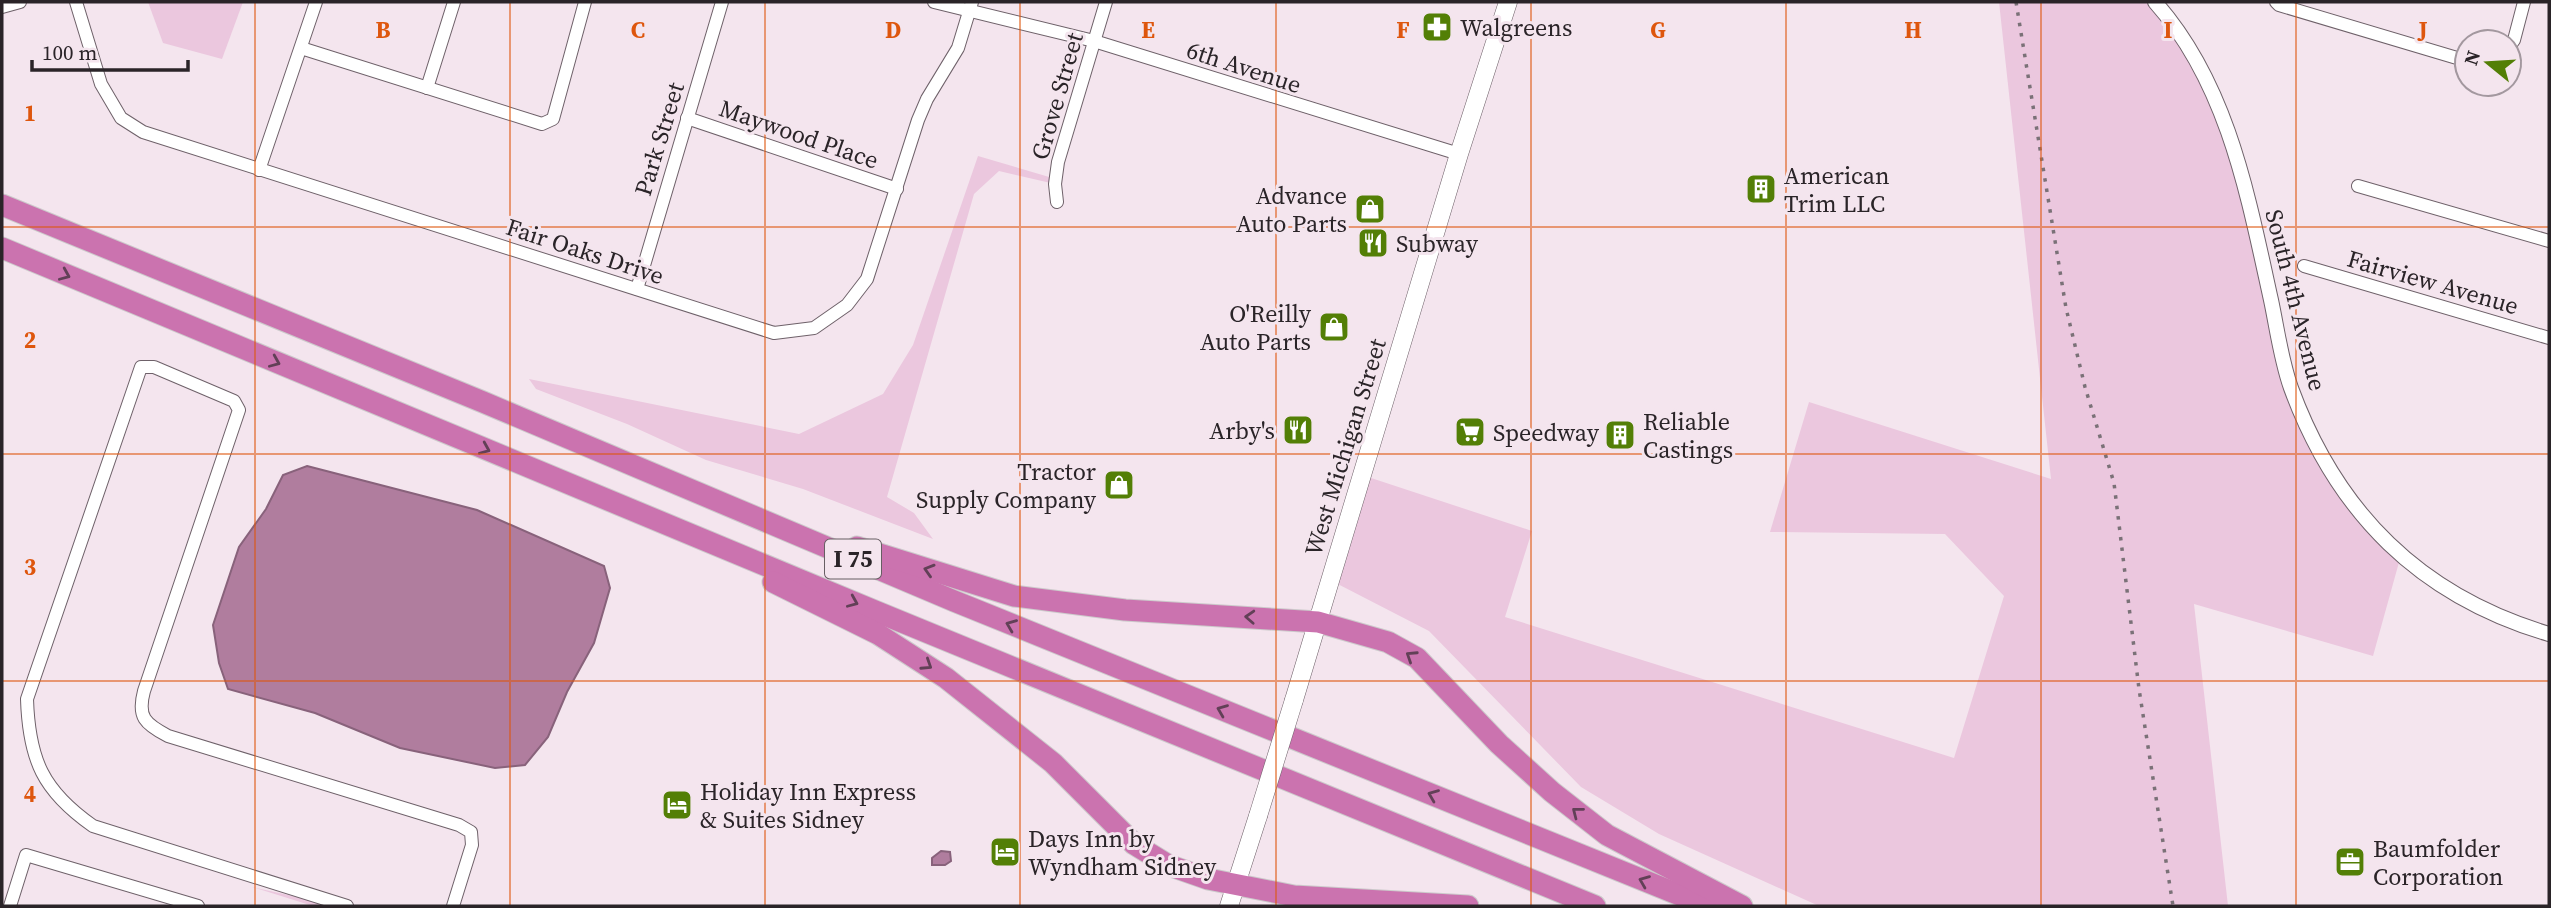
<svg xmlns="http://www.w3.org/2000/svg" width="2551" height="908" font-family="'Source Serif 4',serif">
<style>
.green{fill:#ebc7de}
.water{fill:#b07d9e;stroke:#88627b;stroke-width:2}
.lines{fill:none;stroke-linecap:round;stroke-linejoin:round}
.minor-casing{stroke:#6e6169;stroke-width:14}
.tertiary-casing{stroke:#6e6169;stroke-width:16}
.secondary-casing{stroke:#6e6169;stroke-width:19}
.motorway-casing{stroke:#cccacb;stroke-width:23}
.minor{stroke:#fff;stroke-width:12}
.tertiary{stroke:#fff;stroke-width:14}
.secondary{stroke:#fff;stroke-width:18}
.motorway{stroke:#cb73af;stroke-width:21}
.rail{stroke:#7a7177;stroke-width:3.5;stroke-dasharray:3.5 7;stroke-linecap:butt}
.secondary-bridge-casing{stroke:#6e6169;stroke-width:19;stroke-linecap:butt}
.secondary-bridge{stroke:#fff;stroke-width:18}
.oneway{stroke:#624057}
.grid{fill:none;stroke:#de560d;stroke-width:2;stroke-opacity:0.55}
.labels{text-anchor:middle;dominant-baseline:central;stroke-width:6;stroke-linejoin:round;paint-order:stroke}
.shield{fill:#f4e5ee;stroke:#675e63;stroke-width:2}
.shield-label{font-size:23px;font-weight:bold;fill:#2a2428}
.poi-label{font-size:24px;fill:#2a2428;stroke:#f4e5ee;text-anchor:start}
.street-label{font-size:24px;fill:#2a2428;stroke:#f4e5ee}
.grid-label{font-size:23px;text-anchor:middle;font-weight:bold;fill:#de560d;stroke:#f4e5ee;stroke-width:6;stroke-linejoin:round;paint-order:stroke}
</style>
<rect width="100%" height="100%" fill="#f4e5ee"/>
<!-- green -->
<g class="green">
<polygon points="148,2 243,2 222,59 163,43"/>
<polygon points="1999,2 2155,2 2227,124 2290,386 2327,466 2401,555 2373,656 2194,604 2228,906 1819,906 1659,834 1581,787 1429,631 1330,580 1362,475 1532,531 1505,617 1954,758 2004,596 1945,534 1770,532 1809,402 2051,479"/>
<polygon points="978,156 1056,179 1055,184 999,171 974,194 887,497 914,513 933,539 803,489 706,460 627,424 536,389 529,379 799,434 883,394 913,345"/>
<polygon points="252,887 339,906 313,906"/>
</g>
<!-- water -->
<g class="water">
<polygon points="307,466 477,510 604,566 610,588 594,643 567,692 548,737 525,765 495,768 400,748 315,713 228,689 219,663 213,625 239,547 266,509 283,475"/>
<polygon points="941,851 950,852 951,861 945,865 932,865 932,858"/>
</g>
<g class="lines">
<!-- minor casing -->
<g class="minor-casing">
<g id="minor">
<polyline points="76,2 101,84 121,118 143,132 774,333 814,328 847,305 867,279 918,120 927,99 958,48 972,2"/>
<polyline points="934,2 1094,41 1459,154"/>
<polyline points="2276,2 2279,5 2467,61"/>
<polyline points="2,7 20,2"/>
<polyline points="2509,47 2514,40 2524,2"/>
<polyline points="301,48 542,124 553,119 585,2"/>
<polyline points="427,88 454,2"/>
<polyline points="687,118 897,189"/>
<polyline points="259,170 316,2"/>
<polyline points="2358,186 2549,241"/>
<polyline points="1057,202 1055,184 1058,162 1106,2"/>
<polyline points="2304,266 2549,338"/>
<polyline points="637,289 722,2"/>
<polyline points="10,906 26,855 198,906"/>
<path d="M347,906l-254,-80c-50,-35 -64,-66 -66,-127l114,-332h13l80,34 5,9 -95,281c-7,26 1,33 24,45l291,89 12,7 1,13 -19,61"/>
</g>
</g>
<!-- tertiary casing -->
<g class="tertiary-casing">
<path id="tertiary" d="M2155,2c73,82 93,194 116,298 6,28 10,60 20,88 46,125 129,208 258,246"/>
</g>
<!-- secondary casing -->
<g class="secondary-casing">
<g id="secondary">
<polyline points="1294,700 1459,154 1508,2"/>
<polyline points="1229,906 1258,816"/>
</g>
</g>
<!-- motorway casing -->
<g class="motorway-casing">
<g id="motorway">
<polyline points="2,205 483,402 954,601 1707,906"/>
<polyline points="2,248 875,611 1595,906"/>
<polyline points="857,547 1014,596 1125,610 1318,622 1388,642 1417,658 1499,744 1552,792 1607,835 1742,906"/>
<polyline points="773,582 878,634 946,678 1053,763 1134,844 1168,865 1208,879 1294,896 1468,906"/>
</g>
</g>
<!-- minor -->
<use href="#minor" class="minor"/>
<!-- tertiary -->
<use href="#tertiary" class="tertiary"/>
<!-- secondary -->
<use href="#secondary" class="secondary"/>
<!-- motorway -->
<use href="#motorway" class="motorway"/>
<!-- rail -->
<polyline class="rail" points="2016,2 2066,308 2085,387 2114,483 2139,689 2173,906"/>
<!-- secondary-bridge casing -->
<g class="secondary-bridge-casing">
<polyline id="secondary-bridge" points="1258,816 1294,700"/>
</g>
<!-- secondary-bridge -->
<use href="#secondary-bridge" class="secondary-bridge"/>
</g>
<!-- one-way arrows -->
<defs><path id="oneway-chevron" d="M-2-3.5L2.5 0L-2 3.5" fill="none" stroke-width="1.6" stroke-linecap="round" stroke-linejoin="round" transform="scale(1.75)"/></defs>
<g class="oneway">
<use href="#oneway-chevron" transform="translate(65 275) rotate(23)"/>
<use href="#oneway-chevron" transform="translate(275 362) rotate(23)"/>
<use href="#oneway-chevron" transform="translate(485 449) rotate(23)"/>
<use href="#oneway-chevron" transform="translate(929 570) rotate(-163)"/>
<use href="#oneway-chevron" transform="translate(853 602) rotate(23)"/>
<use href="#oneway-chevron" transform="translate(1250 617) rotate(-177)"/>
<use href="#oneway-chevron" transform="translate(1011 625) rotate(-158)"/>
<use href="#oneway-chevron" transform="translate(1411 656) rotate(-147)"/>
<use href="#oneway-chevron" transform="translate(927 665) rotate(33)"/>
<use href="#oneway-chevron" transform="translate(1222 710) rotate(-158)"/>
<use href="#oneway-chevron" transform="translate(1433 795) rotate(-158)"/>
<use href="#oneway-chevron" transform="translate(1577 812) rotate(-142)"/>
<use href="#oneway-chevron" transform="translate(1644 881) rotate(-158)"/>
</g>
<!-- grid -->
<path class="grid" d="M255,2v904M510,2v904M765,2v904M1020,2v904M1276,2v904M1531,2v904M1786,2v904M2041,2v904M2296,2v904M2,227h2547M2,454h2547M2,681h2547"/>
<!-- icons -->
<defs>
<g id="pharmacy-square" transform="scale(1.575)"><rect x="-9" y="-9" width="18" height="18" rx="4" fill="#537f06" stroke="#f4e5ee"/><path d="M-2-6h4v4h4v4h-4v4h-4v-4h-4v-4h4Z" fill="#fff"/></g>
<g id="building-square" transform="scale(1.575)"><rect x="-9" y="-9" width="18" height="18" rx="4" fill="#537f06" stroke="#f4e5ee"/><path d="M-4-6H4V6H1V3H-1V6H-4ZM-2.5-4.3h1.7v1.8h-1.7ZM.8-4.3h1.7v1.8H.8ZM-2.5-1h1.7V.8h-1.7ZM.8-1h1.7V.8H.8Z" fill="#fff"/></g>
<g id="shop-square" transform="scale(1.575)"><rect x="-9" y="-9" width="18" height="18" rx="4" fill="#537f06" stroke="#f4e5ee"/><path d="M-5-2.5h2.3a2.7 3.5 0 0 1 5.4 0H5L5.5 6h-11ZM-1.5-2.5h3a1.5 2.3 0 0 0-3 0Z" fill="#fff"/></g>
<g id="restaurant-square" transform="scale(1.575)"><rect x="-9" y="-9" width="18" height="18" rx="4" fill="#537f06" stroke="#f4e5ee"/><path d="M-5-6h1v4h1v-4h1v4h1v-4h1v5L-1.5 .5V6h-2V.5L-5-1ZM5-6V6H3V1.5H1.5Q1.5-4 5-6Z" fill="#fff"/></g>
<g id="supermarket-square" transform="scale(1.575)"><rect x="-9" y="-9" width="18" height="18" rx="4" fill="#537f06" stroke="#f4e5ee"/><path d="M-6-5.5h2.5l.6 2H6L4.5 2H-2.5L-4.4-4H-6ZM-1.5 3.2a1.3 1.3 0 1 0 .1 0ZM3 3.2a1.3 1.3 0 1 0 .1 0Z" fill="#fff"/></g>
<g id="hotel-square" transform="scale(1.575)"><rect x="-9" y="-9" width="18" height="18" rx="4" fill="#537f06" stroke="#f4e5ee"/><path d="M-6-4.5h1.5V1H6V5H4.5V3h-9V5H-6ZM-4 0a1.8 1.8 0 1 1 3.6 0ZM.5 0V-2.5h3Q6-2.5 6 0Z" fill="#fff"/></g>
<g id="office-square" transform="scale(1.575)"><rect x="-9" y="-9" width="18" height="18" rx="4" fill="#537f06" stroke="#f4e5ee"/><path d="M-6-3h4V-5.5h4V-3h4V5H-6ZM-1-4.5V-3h2v-1.5ZM-6 0V1H6V0Z" fill="#fff"/></g>
</defs>
<g fill-rule="evenodd">
<use href="#pharmacy-square" x="1437" y="27"/>
<use href="#building-square" x="1761" y="189"/>
<use href="#shop-square" x="1370" y="209"/>
<use href="#restaurant-square" x="1373" y="243"/>
<use href="#shop-square" x="1334" y="327"/>
<use href="#restaurant-square" x="1298" y="430"/>
<use href="#supermarket-square" x="1470" y="432"/>
<use href="#building-square" x="1620" y="435"/>
<use href="#shop-square" x="1119" y="485"/>
<use href="#hotel-square" x="677" y="805"/>
<use href="#hotel-square" x="1005" y="852"/>
<use href="#office-square" x="2350" y="862"/>
</g>
<g class="labels">
<!-- shield labels -->
<rect class="shield" x="825" y="539.5" width="56" height="39" rx="5"/>
<g class="shield-label">
<text x="853" y="559">I 75</text>
</g>
<!-- poi labels -->
<g class="poi-label">
<text x="1460" y="27">Walgreens</text>
<text x="1784" y="175">American<tspan x="1784" dy="28">Trim LLC</tspan></text>
<text x="1347" y="195" text-anchor="end">Advance<tspan x="1347" dy="28">Auto Parts</tspan></text>
<text x="1396" y="243">Subway</text>
<text x="1311" y="313" text-anchor="end">O'Reilly<tspan x="1311" dy="28">Auto Parts</tspan></text>
<text x="1643" y="421">Reliable<tspan x="1643" dy="28">Castings</tspan></text>
<text x="1275" y="430" text-anchor="end">Arby's</text>
<text x="1493" y="432">Speedway</text>
<text x="1096" y="471" text-anchor="end">Tractor<tspan x="1096" dy="28">Supply Company</tspan></text>
<text x="700" y="791">Holiday Inn Express<tspan x="700" dy="28">&amp; Suites Sidney</tspan></text>
<text x="1028" y="838">Days Inn by<tspan x="1028" dy="28">Wyndham Sidney</tspan></text>
<text x="2373" y="848">Baumfolder<tspan x="2373" dy="28">Corporation</tspan></text>
</g>
<!-- street labels -->
<g class="street-label">
<text transform="translate(1244 67) rotate(18)">6th Avenue</text>
<text transform="translate(1057 96) rotate(-74)">Grove Street</text>
<text transform="translate(799 134) rotate(19)">Maywood Place</text>
<text transform="translate(659 139) rotate(-73)">Park Street</text>
<text transform="translate(585 251) rotate(18)">Fair Oaks Drive</text>
<text transform="translate(2433 282) rotate(16)">Fairview Avenue</text>
<text transform="translate(2296 300) rotate(76)">South 4th Avenue</text>
<text transform="translate(1345 447) rotate(-73)">West Michigan Street</text>
</g>
</g>
<g class="grid-label">
<text x="383" y="38">B</text>
<text x="638" y="38">C</text>
<text x="893" y="38">D</text>
<text x="1148" y="38">E</text>
<text x="1403" y="38">F</text>
<text x="1658" y="38">G</text>
<text x="1913" y="38">H</text>
<text x="2168" y="38">I</text>
<text x="2423" y="38">J</text>
<text x="30" y="121">1</text>
<text x="30" y="348">2</text>
<text x="30" y="575">3</text>
<text x="30" y="802">4</text>
</g>
<!-- border -->
<rect width="2551" height="908" fill="none" stroke="#2a2428" stroke-width="7"/>
<!-- north arrow -->
<g transform="translate(2488 63) rotate(288)"><circle r="33" fill="#f4e5ee" stroke="#a3989f" stroke-width="2"/>
<path d="M0-5L12 26L0 18L-12 26Z" fill="#537f06"/>
<text y="-10" font-size="19" font-weight="bold" text-anchor="middle" fill="#2a2428">N</text>
</g>
<!-- scale -->
<path d="M32 60v10h156v-10" fill="none" stroke="#2a2428" stroke-width="3.5"/>
<text x="42" y="60" font-size="21" fill="#2a2428" stroke="#f4e5ee" stroke-width="5" paint-order="stroke">100 m</text>
</svg>
